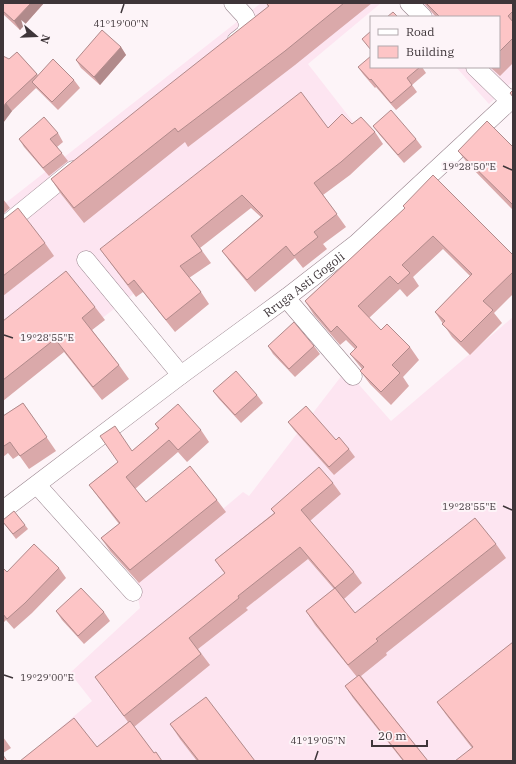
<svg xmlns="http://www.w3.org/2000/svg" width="516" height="764" font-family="'IBM Plex Serif',serif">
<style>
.built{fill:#fde5f1}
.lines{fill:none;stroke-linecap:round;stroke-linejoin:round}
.minor-casing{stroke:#98838d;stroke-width:19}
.minor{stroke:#fff;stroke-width:18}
.wall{fill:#daa9aa}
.shaded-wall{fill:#b18a8b}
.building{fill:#fdc5c6;stroke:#b18a8b}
.ticks{fill:none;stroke:#3e3539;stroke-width:1.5}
.labels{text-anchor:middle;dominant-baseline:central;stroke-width:4;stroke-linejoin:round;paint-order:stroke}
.street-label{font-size:12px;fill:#3e3539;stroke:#fdf4f8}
.ticks-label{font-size:10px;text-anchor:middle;fill:#3e3539;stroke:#fdf4f8;stroke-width:4;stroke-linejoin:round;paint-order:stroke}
</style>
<rect width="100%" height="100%" fill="#fdf4f8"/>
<!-- built -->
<g class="built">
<polygon points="261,3 381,3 308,64 354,123 3,395 3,205"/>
<polygon points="401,3 513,3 513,81 489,104 456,67 499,67 499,17 413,17"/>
<polygon points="513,317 513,761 21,761 92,701 70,673 140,608 135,583 243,492 249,496 346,370 391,421"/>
</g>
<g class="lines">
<!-- minor casing -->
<g class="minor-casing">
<g id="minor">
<polyline points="233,3 245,16 249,25 245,34 236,41"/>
<polyline points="409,3 423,17"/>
<polyline points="475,67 510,101"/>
<polyline points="3,227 73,170"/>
<polyline points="86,260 181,375"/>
<polyline points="286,298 353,376"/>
<polyline points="37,485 133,592"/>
<path id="s1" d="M3,510l178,-135 105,-77 71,-55 156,-145"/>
</g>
</g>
<!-- minor -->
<use href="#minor" class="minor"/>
</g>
<!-- wall -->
<g class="wall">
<polygon points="3,3 44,3 20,30 3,14"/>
<polygon points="266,3 372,3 295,65 188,147 185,142 84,223 61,194 51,179 268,7"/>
<polygon points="424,3 513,3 513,63 500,76 490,67 499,67 499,17 436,17"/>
<polygon points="121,47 126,55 100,85 81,68 76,60"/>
<polygon points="17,52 38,75 74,80 80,88 58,110 36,88 12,111 3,123 9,59"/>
<polygon points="358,67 422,67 426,73 412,85 417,92 396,110 376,87 375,88 363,74"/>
<polygon points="352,124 375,132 383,144 350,175 323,195 346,227 323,244 327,249 303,268 295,258 255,292 231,263 222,251 261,217 251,208 200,248 211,263 189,278 201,292 209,304 175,332 143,292 136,297 100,249 328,128"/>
<polygon points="373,126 416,139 422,147 404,163 379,134"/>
<polygon points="58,133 63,142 57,147 68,161 49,176 24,147 19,139"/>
<polygon points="513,147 513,210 469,165 458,151"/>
<polygon points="3,199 10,208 3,214"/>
<polygon points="403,206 513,255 513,294 494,313 502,323 470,355 452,337 435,312 470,276 443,249 413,277 419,286 407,297 400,289 369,318 381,330 410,347 419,360 403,377 409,386 391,405 370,384 360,371 362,369 350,354 355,349 346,340 340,345 314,315 305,301 405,208"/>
<polygon points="3,220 45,243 54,256 3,296"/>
<polygon points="95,307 105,320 92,330 119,365 129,379 102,400 64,352 3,401 3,321"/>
<polygon points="268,346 314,346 320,354 295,377 273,354"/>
<polygon points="213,391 257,395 263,403 241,423 219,399"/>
<polygon points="23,403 56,451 29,469 19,455 13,459 8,453 3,457 3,416"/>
<polygon points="288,422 336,440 349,449 355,457 334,475 294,430"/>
<polygon points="155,424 201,430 209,442 187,462 178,452 135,489 146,502 217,500 226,512 139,583 110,551 101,538 119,524 98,497 89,485 132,451 158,429"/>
<polygon points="333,483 341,494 310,521 354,572 362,583 344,599 355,613 496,544 506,558 386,653 387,655 361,676 428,761 403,761 353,698 345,686 357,677 315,625 306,611 334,589 308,559 246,608 248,610 198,649 210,665 134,727 154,753 97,747 128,722 95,677 225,574 215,560 274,513 271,509"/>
<polygon points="3,522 25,525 28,529 16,539"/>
<polygon points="3,568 7,572 59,568 66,578 32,613 14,629 6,620 3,623"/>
<polygon points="56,611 104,612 110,621 84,644 62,620"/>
<polygon points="437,702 513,761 472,748 447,716"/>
<polygon points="170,724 255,761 197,761 180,739"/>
<polygon points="3,737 11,748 3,753"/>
</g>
<!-- shaded-wall -->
<g class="shaded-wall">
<polygon points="31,3 44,3 20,30 14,21"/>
<polygon points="121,47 126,55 100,85 94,77"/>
<polygon points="6,103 12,111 3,123 3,107"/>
</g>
<!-- building -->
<g class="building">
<polygon points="3,3 31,3 14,21 3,11"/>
<polygon points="266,3 344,3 285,51 178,132 175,128 74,208 51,179 147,102 269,6"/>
<polygon points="426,3 513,3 513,11 508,16 513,22 513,38 499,52 499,17 440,17"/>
<polygon points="393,12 398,17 387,17"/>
<polygon points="102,30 121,47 94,77 76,60"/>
<polygon points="371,31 371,50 362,39"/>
<polygon points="17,52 37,74 6,103 3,107 3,56 9,59"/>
<polygon points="371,56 371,67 420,67 407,78 412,85 391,103 371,79 370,80 358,67"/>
<polygon points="53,59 74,80 52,102 32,82"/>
<polygon points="513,90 513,97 510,93"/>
<polygon points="301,92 328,128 342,114 352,124 361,117 375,132 341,162 314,183 337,214 314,232 318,237 294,256 286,246 247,280 222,251 263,216 242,195 191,236 202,251 180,266 201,292 166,320 134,280 128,285 100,249"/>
<polygon points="391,110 416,139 398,155 373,126"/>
<polygon points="44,117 58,133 50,139 62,153 43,168 19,139"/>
<polygon points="487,121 513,147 513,205 458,151"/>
<polygon points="433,175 513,255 513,272 483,301 493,310 461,342 442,324 445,321 435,312 472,274 433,236 402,265 410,273 398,284 390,276 358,306 381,330 387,324 410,347 392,365 400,373 381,392 360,371 364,367 350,354 357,347 337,326 331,332 305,301 405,208 403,206"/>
<polygon points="18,208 45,243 3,276 3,220"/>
<polygon points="66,271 95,307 82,318 119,365 93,387 55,339 3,380 3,321"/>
<polygon points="294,322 314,346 289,369 268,346"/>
<polygon points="236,371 257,395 235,415 213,391"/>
<polygon points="23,403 47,437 20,456 10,442 4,446 3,445 3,416"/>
<polygon points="178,404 201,430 178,450 169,440 126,477 146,502 190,466 217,500 130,570 101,538 120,523 89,485 118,462 100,436 115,426 132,451 159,428 155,424"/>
<polygon points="306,406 336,440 339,437 349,449 329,467 288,422"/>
<polygon points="319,467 333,483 301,510 354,572 335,588 300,547 238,596 239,598 189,638 201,654 124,716 95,677 225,573 215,560 275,513 271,509"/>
<polygon points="14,511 25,525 13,534 3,522 3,520"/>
<polygon points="475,518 496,544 376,639 378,641 348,665 306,611 335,588 355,613"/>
<polygon points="34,544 59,568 25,603 7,619 3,614 3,568 7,572"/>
<polygon points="81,588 104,612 78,636 56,611"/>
<polygon points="513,642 513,761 455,761 473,747 437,702"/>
<polygon points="359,675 428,761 404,761 345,686"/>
<polygon points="206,697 255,761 199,761 170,724"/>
<polygon points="74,718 97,747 130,721 154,753 156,752 162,761 20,761"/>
<polygon points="3,755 7,761 3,761"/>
</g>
<!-- ticks -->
<path class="ticks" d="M121,13l3,-9M503,166l9,4M4,335l9,3M503,506l9,4M4,675l9,3M315,760l3,-9"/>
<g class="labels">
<!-- street labels -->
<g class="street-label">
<text stroke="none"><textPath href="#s1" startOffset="376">Rruga Asti Gogoli</textPath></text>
</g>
</g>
<g class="ticks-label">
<text x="121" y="27">41°19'00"N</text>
<text x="469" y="170">19°28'50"E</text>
<text x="47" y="341">19°28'55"E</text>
<text x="469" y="510">19°28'55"E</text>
<text x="47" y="681">19°29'00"E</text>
<text x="318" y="744">41°19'05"N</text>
</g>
<!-- border -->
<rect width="516" height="764" fill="none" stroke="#3e3539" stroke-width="8"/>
<!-- legend -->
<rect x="370" y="16" width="130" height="52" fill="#fdf4f8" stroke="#b1a8ac"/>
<rect x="378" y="29" width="20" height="6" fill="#ffffff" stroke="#b1a8ac"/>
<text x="406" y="36" font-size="12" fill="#3e3539">Road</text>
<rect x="378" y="46" width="20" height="12" fill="#fdc5c6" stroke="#b1a8ac"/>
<text x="406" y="56" font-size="12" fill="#3e3539">Building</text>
<!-- north arrow -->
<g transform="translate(36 36) rotate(109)" stroke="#fdf4f8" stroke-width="3" paint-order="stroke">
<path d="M0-3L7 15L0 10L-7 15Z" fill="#3e3539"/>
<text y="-6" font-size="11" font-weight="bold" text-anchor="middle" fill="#3e3539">N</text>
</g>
<!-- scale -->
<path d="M372 740v6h55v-6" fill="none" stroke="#3e3539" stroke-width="2"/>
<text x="378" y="740" font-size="12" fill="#3e3539" stroke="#fdf4f8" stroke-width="3" paint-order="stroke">20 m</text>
</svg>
